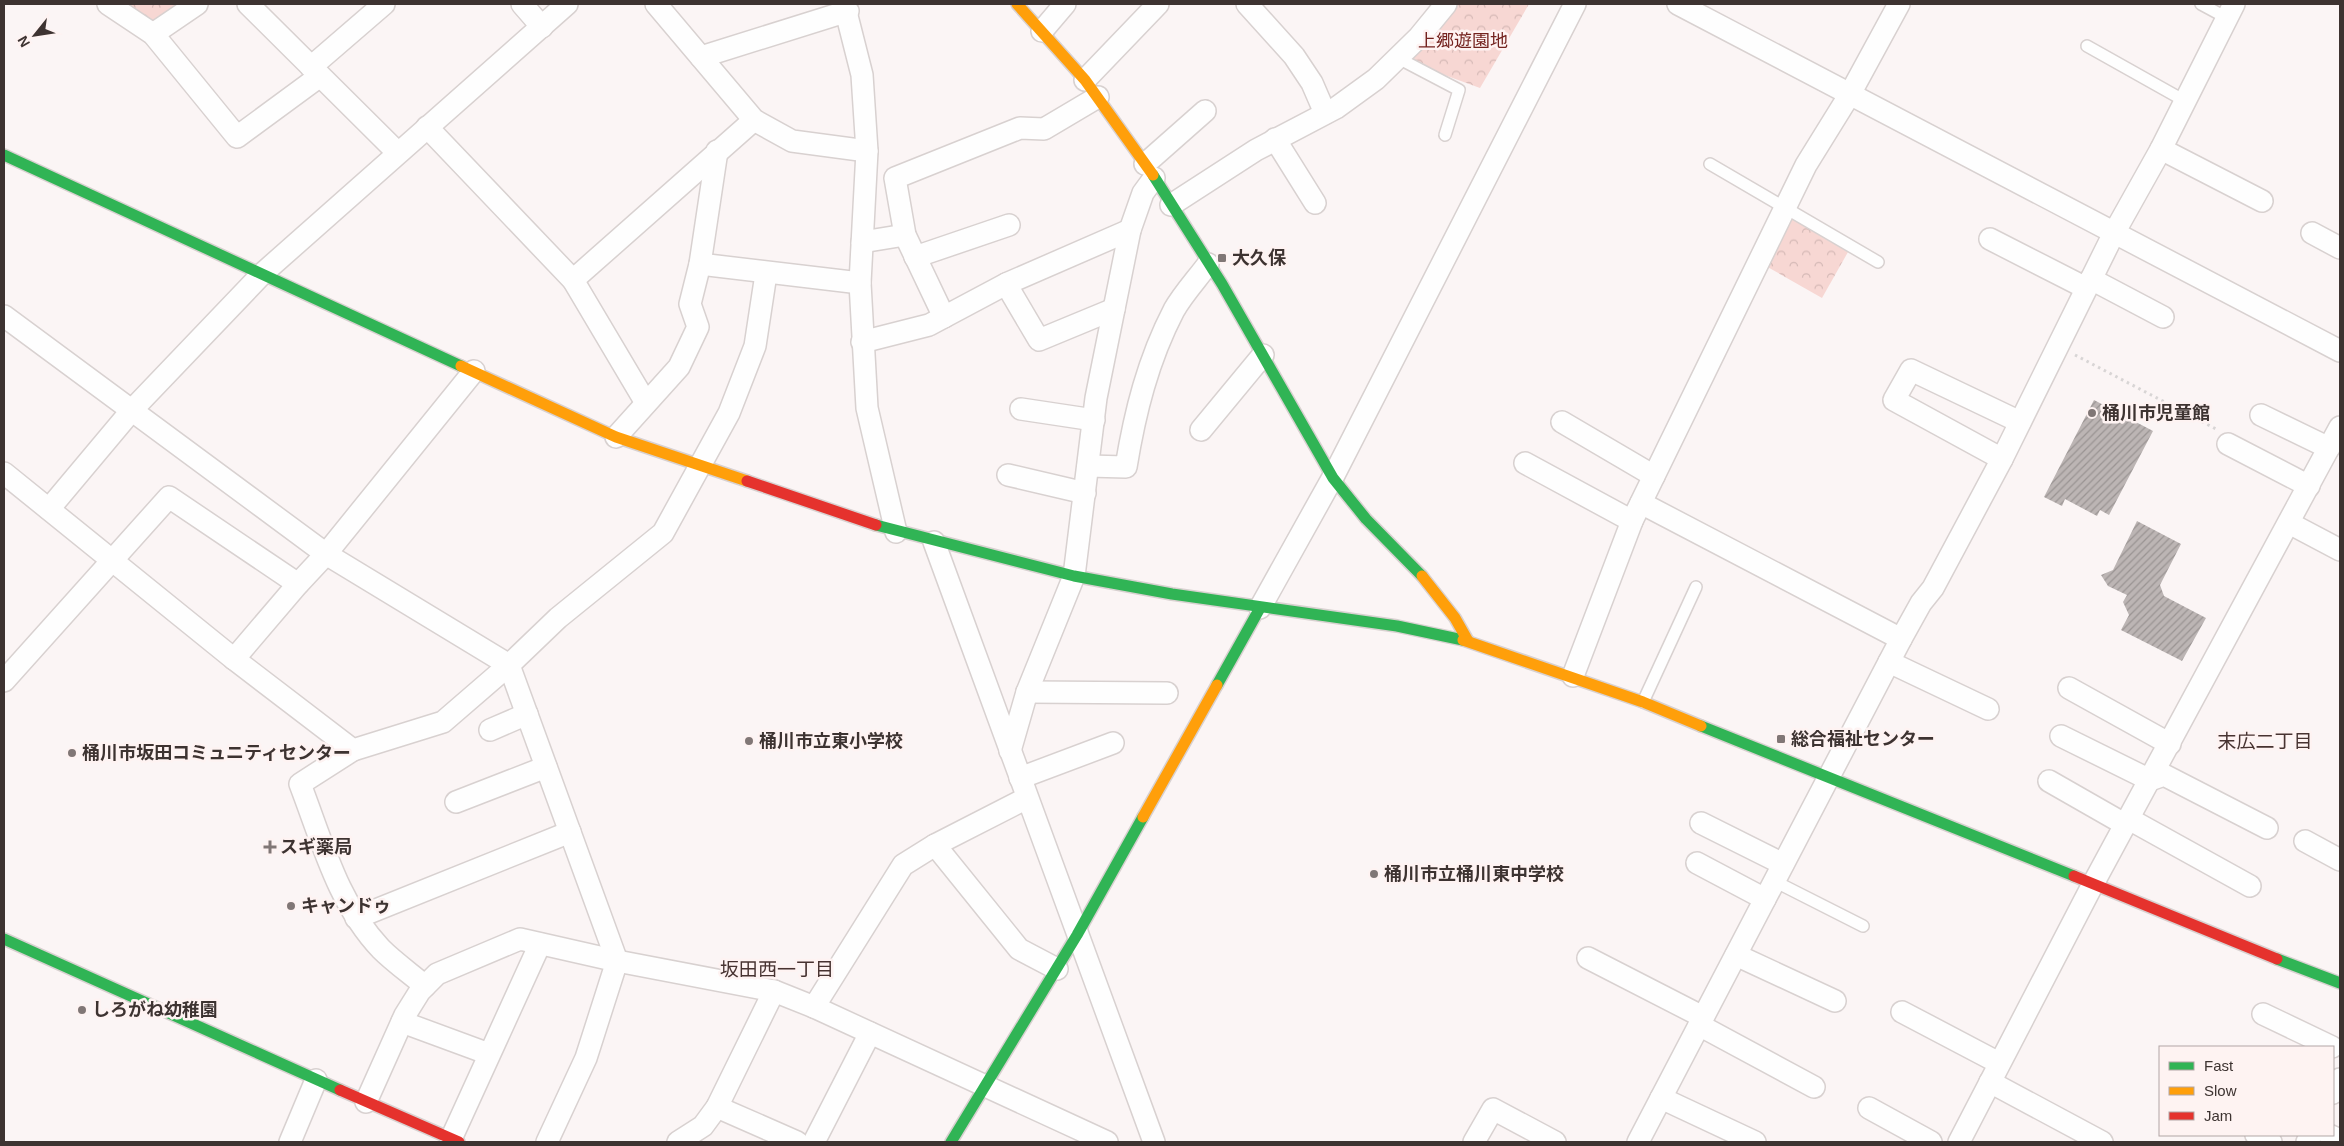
<svg xmlns="http://www.w3.org/2000/svg" width="2344" height="1146" font-family="Arial,'Noto Sans JP',sans-serif">
<style>
.park{fill:url(#park-crowns)}
.building{fill:url(#building-hatch)}
.lines{fill:none;stroke-linecap:round;stroke-linejoin:round}
.lane-casing{stroke:#d8d1d0;stroke-width:14}
.street-casing{stroke:#d8d1d0;stroke-width:24}
.fast-casing{stroke:#d8d1d0;stroke-width:14}
.slow-casing{stroke:#d8d1d0;stroke-width:14}
.jam-casing{stroke:#d8d1d0;stroke-width:14}
.path{stroke:#d8d5d5;stroke-width:3;stroke-dasharray:2.5 4;stroke-linecap:butt}
.lane{stroke:#fefefe;stroke-width:11}
.street{stroke:#fefefe;stroke-width:21}
.fast{stroke:#30b455;stroke-width:11}
.slow{stroke:#ff9f0a;stroke-width:11}
.jam{stroke:#e5322d;stroke-width:11}
.poi-dot{fill:#807776;stroke:#fef3f2;stroke-width:2}
.labels{text-anchor:middle;dominant-baseline:central;stroke-width:5;stroke-linejoin:round;paint-order:stroke}
.park-label{font-size:18px;fill:#74231f;stroke:#fef3f2}
.poi-label{font-size:18px;font-weight:bold;fill:#3d3331;stroke:#fef3f2;text-anchor:start}
.neighbourhood-label{font-size:19px;fill:#473331;stroke:#fef3f2}
</style>
<defs>
<pattern id="park-crowns" width="20" height="18" patternUnits="userSpaceOnUse" patternTransform="scale(1.25)"><rect width="20" height="18" fill="#f7d7d3"/><path d="M2 6a3 3 0 1 1 6 0M12 15a3 3 0 1 1 6 0" fill="none" stroke="#d5b9b6"/></pattern>
<pattern id="building-hatch" width="6" height="6" patternUnits="userSpaceOnUse" patternTransform="scale(1.25)"><rect width="6" height="6" fill="#bcb5b4"/><path d="M-1 1l2-2M0 6l6-6M5 7l2-2" fill="none" stroke="#9a9493"/></pattern>
</defs>
<rect width="100%" height="100%" fill="#fbf5f5"/>
<!-- park -->
<g class="park">
<polygon points="121,4 187,4 154,28"/>
<polygon points="1445,4 1529,4 1480,88 1398,58"/>
<polygon points="1790,218 1848,252 1822,298 1764,265"/>
</g>
<!-- building -->
<g class="building">
<polygon points="2094,400 2153,431 2109,515 2100,510 2097,516 2065,499 2062,506 2044,497"/>
<polygon points="2137,521 2181,544 2160,585 2164,596 2206,618 2182,661 2121,630 2129,615 2123,602 2127,595 2108,586 2101,575 2113,570"/>
</g>
<g class="lines">
<!-- lane casing -->
<g class="lane-casing">
<g id="lane">
<polyline points="2201,4 2227,18"/>
<polyline points="2087,46 2185,101"/>
<polyline points="1398,58 1459,90 1445,135"/>
<polyline points="1710,164 1878,262"/>
<polyline points="1643,702 1696,587"/>
<polyline points="1774,881 1863,926"/>
</g>
</g>
<!-- street casing -->
<g class="street-casing">
<g id="street">
<polyline points="108,4 153,34 237,137 320,76"/>
<polyline points="248,4 397,152"/>
<polyline points="522,4 542,27"/>
<polyline points="656,4 754,120 792,141 867,151"/>
<polyline points="844,4 862,75 867,151 860,283 867,408 896,532"/>
<polyline points="1247,4 1294,56 1312,83 1325,113"/>
<polyline points="1678,4 2340,351"/>
<polyline points="1042,31 1065,4"/>
<polyline points="153,34 197,4"/>
<polyline points="701,57 848,11"/>
<polyline points="311,67 384,4"/>
<polyline points="1085,80 1158,4"/>
<polyline points="427,127 573,280 646,403"/>
<polyline points="1275,139 1315,203"/>
<polyline points="2161,149 2262,201"/>
<polyline points="1145,164 1205,111"/>
<polyline points="1171,205 1256,150 1336,108 1376,79 1419,37 1446,4"/>
<polyline points="2312,233 2340,248"/>
<polyline points="1990,239 2086,288"/>
<polyline points="862,242 905,235"/>
<polyline points="915,257 1009,225"/>
<polyline points="700,264 860,283"/>
<polyline points="2091,279 2163,317"/>
<polyline points="573,280 754,120"/>
<polyline points="1006,284 1039,340 1114,309"/>
<polyline points="4,316 326,554 509,665 617,961 586,1058 547,1142"/>
<polyline points="944,317 1006,284 1130,230"/>
<polyline points="862,342 929,325 944,317 905,235 895,178 1020,128 1044,129 1098,97"/>
<polyline points="1021,409 1094,420"/>
<polyline points="2261,415 2329,448"/>
<polyline points="1562,422 1654,476"/>
<polyline points="1201,430 1263,355"/>
<polyline points="616,437 679,367 698,327 690,304 700,264 717,151"/>
<polyline points="2228,444 2309,486"/>
<polyline points="2002,459 1894,400 1911,370 2020,422"/>
<polyline points="1525,463 1632,521"/>
<path d="M1088,466l38,1c9,-55 22,-107 48,-157 9,-16 23,-31 34,-46"/>
<polyline points="4,473 234,659 353,750 443,722 509,665 558,618 663,533 729,413 755,346 766,274"/>
<polyline points="1008,475 1085,493"/>
<polyline points="1641,503 1901,639"/>
<polyline points="49,509 132,410 262,274 567,4"/>
<polyline points="2289,523 2340,550"/>
<polyline points="934,542 1154,1142"/>
<polyline points="1260,608 1333,477 1575,4"/>
<polyline points="234,659 298,584 326,554 474,371"/>
<polyline points="1889,662 1988,709"/>
<polyline points="1573,676 1632,521 1806,165 1850,94 1899,4"/>
<polyline points="4,681 169,497 298,584"/>
<polyline points="2069,688 2170,744"/>
<polyline points="1027,692 1167,693"/>
<polyline points="490,730 527,714"/>
<polyline points="2061,736 2150,780 2164,775 2267,828"/>
<path d="M353,750l-53,34c22,57 38,120 81,165 13,13 30,25 44,37"/>
<polyline points="1010,751 1027,692 1074,576 1096,398 1130,230 1143,193 1154,178"/>
<polyline points="1020,778 1113,743"/>
<polyline points="2049,781 2126,825"/>
<polyline points="456,802 546,767"/>
<polyline points="2129,819 2250,886"/>
<polyline points="1701,823 1783,864"/>
<polyline points="2305,841 2340,860"/>
<polyline points="935,845 1019,949 1057,969"/>
<polyline points="1697,863 1765,899"/>
<polyline points="356,918 570,832"/>
<polyline points="1736,955 1835,1001"/>
<polyline points="1588,958 1703,1017"/>
<polyline points="814,1007 903,865 935,845 1027,798"/>
<polyline points="1902,1012 1999,1063"/>
<polyline points="2263,1014 2332,1047"/>
<polyline points="402,1022 489,1054"/>
<polyline points="1699,1025 1814,1087"/>
<polyline points="1990,1082 2102,1142"/>
<polyline points="2333,1093 2340,1079"/>
<polyline points="1661,1098 1755,1142"/>
<polyline points="366,1102 405,1015 420,991 437,974 520,939 617,961 774,991 814,1007 1107,1142"/>
<polyline points="717,1107 797,1142"/>
<polyline points="1869,1108 1931,1142"/>
<polyline points="2256,1135 2271,1142"/>
<polyline points="2329,1135 2340,1140"/>
<polyline points="451,1139 540,944"/>
<polyline points="290,1142 316,1080"/>
<polyline points="678,1142 703,1126 717,1107 774,991"/>
<polyline points="814,1142 870,1033"/>
<polyline points="1474,1142 1493,1109 1555,1142"/>
<polyline points="1638,1142 1901,639 1921,603 1933,588 2002,459 2114,233 2161,149 2234,4"/>
<polyline points="1959,1142 2093,884 2340,427"/>
<polyline points="2307,1142 2311,1135"/>
</g>
</g>
<!-- fast casing -->
<g class="fast-casing">
<g id="fast">
<polyline points="4,155 461,366"/>
<polyline points="1153,175 1222,284 1333,478 1366,519 1422,576"/>
<polyline points="876,525 1074,576 1172,594 1397,626 1463,640"/>
<polyline points="1217,685 1260,608"/>
<polyline points="1701,726 2074,876"/>
<polyline points="4,939 340,1090"/>
<polyline points="2277,959 2340,983"/>
<polyline points="951,1142 1077,935 1143,817"/>
</g>
</g>
<!-- slow casing -->
<g class="slow-casing">
<g id="slow">
<polyline points="1017,4 1085,80 1153,175"/>
<polyline points="461,366 616,437 747,481"/>
<polyline points="1422,576 1455,618 1468,641"/>
<polyline points="1463,640 1643,702 1701,726"/>
<polyline points="1143,817 1217,685"/>
</g>
</g>
<!-- jam casing -->
<g class="jam-casing">
<g id="jam">
<polyline points="747,481 876,525"/>
<polyline points="2074,876 2277,959"/>
<polyline points="340,1090 459,1142"/>
</g>
</g>
<!-- path -->
<polyline class="path" points="2075,355 2218,430"/>
<!-- lane -->
<use href="#lane" class="lane"/>
<!-- street -->
<use href="#street" class="street"/>
<!-- fast -->
<use href="#fast" class="fast"/>
<!-- slow -->
<use href="#slow" class="slow"/>
<!-- jam -->
<use href="#jam" class="jam"/>
</g>
<!-- markers -->
<g class="poi-dot">
<rect x="1217" y="253" width="10" height="10" rx="2.5"/>
<circle cx="2092" cy="413" r="5"/>
<rect x="1776" y="734" width="10" height="10" rx="2.5"/>
<circle cx="749" cy="741" r="5"/>
<circle cx="72" cy="753" r="5"/>
<path d="M267.5 839.5h5v5h5v5h-5v5h-5v-5h-5v-5h5z"/>
<circle cx="1374" cy="874" r="5"/>
<circle cx="291" cy="906" r="5"/>
<circle cx="82" cy="1010" r="5"/>
</g>
<g class="labels">
<!-- park labels -->
<g class="park-label">
<text x="1463" y="41">上郷遊園地</text>
</g>
<!-- poi labels -->
<g class="poi-label">
<text x="1232" y="258">大久保</text>
<text x="2102" y="413">桶川市児童館</text>
<text x="1791" y="739">総合福祉センター</text>
<text x="759" y="741">桶川市立東小学校</text>
<text x="82" y="753">桶川市坂田コミュニティセンター</text>
<text x="280" y="847">スギ薬局</text>
<text x="1384" y="874">桶川市立桶川東中学校</text>
<text x="301" y="906">キャンドゥ</text>
<text x="92" y="1010">しろがね幼稚園</text>
</g>
<!-- neighbourhood labels -->
<g class="neighbourhood-label">
<text x="2265" y="741">末広二丁目</text>
<text x="777" y="969">坂田西一丁目</text>
</g>
</g>
<!-- border -->
<rect width="2344" height="1146" fill="none" stroke="#3d3331" stroke-width="10"/>
<!-- legend -->
<rect x="2159" y="1046" width="175" height="90" fill="#fef3f2" stroke="#b1a6a5"/>
<rect x="2169" y="1062" width="25" height="8" fill="#30b455" stroke="#b1a6a5"/>
<text x="2204" y="1071" font-size="15" fill="#3d3331">Fast</text>
<rect x="2169" y="1087" width="25" height="8" fill="#ff9f0a" stroke="#b1a6a5"/>
<text x="2204" y="1096" font-size="15" fill="#3d3331">Slow</text>
<rect x="2169" y="1112" width="25" height="8" fill="#e5322d" stroke="#b1a6a5"/>
<text x="2204" y="1121" font-size="15" fill="#3d3331">Jam</text>
<!-- north arrow -->
<g transform="translate(35 35) rotate(240)" stroke="#fef3f2" stroke-width="4" paint-order="stroke">
<path d="M0-4L9 19L0 12L-9 19Z" fill="#3d3331"/>
<text y="-8" font-size="14" font-weight="bold" text-anchor="middle" fill="#3d3331">N</text>
</g>
</svg>
